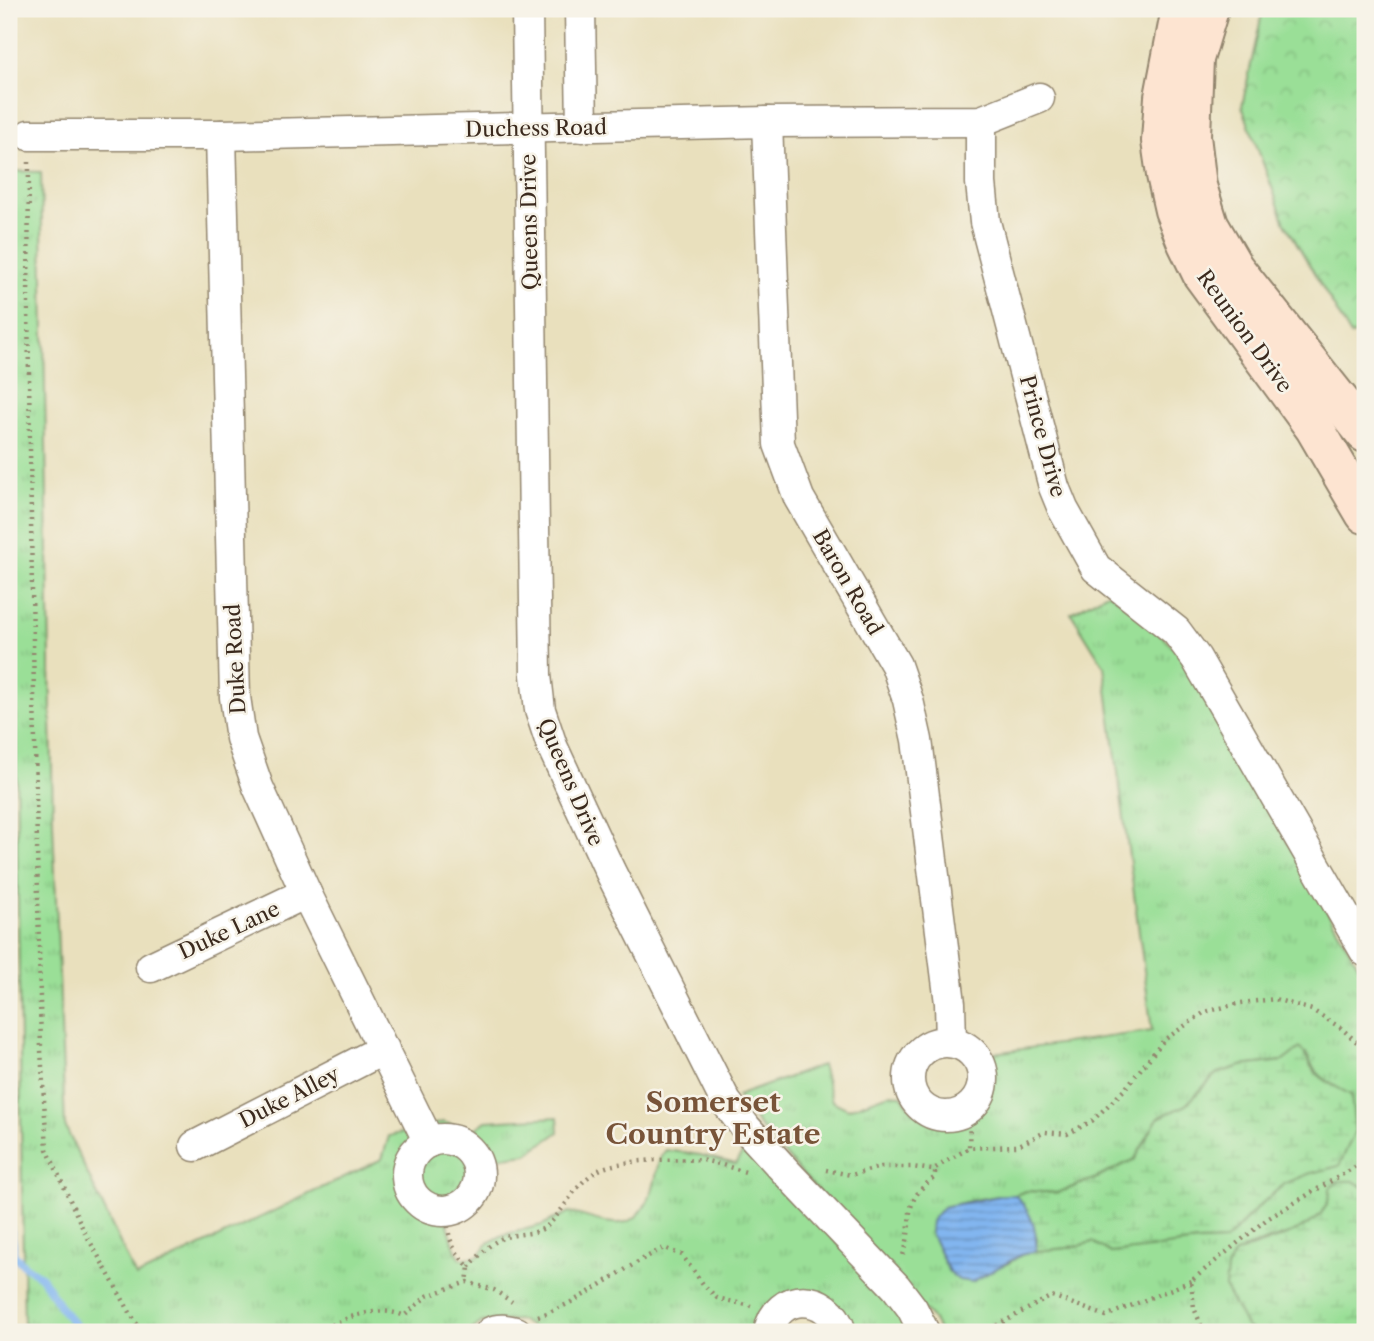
<svg xmlns="http://www.w3.org/2000/svg" width="1374" height="1341" font-family="'Libre Caslon Text',serif">
<style>
.grass{fill:url(#grass-tufts);stroke:#6a845a;stroke-width:2;fill-rule:evenodd}
.wetland{fill:url(#wetland-marsh);stroke:#6a845a;stroke-width:2}
.park{fill:url(#park-crowns);stroke:#6a845a;stroke-width:2}
.water{fill:url(#water-rules);stroke:#5e7087;stroke-width:2}
.lines{fill:none;stroke-linecap:round;stroke-linejoin:round}
.stream{stroke:#82b6f0;stroke-width:8}
.street-casing{stroke:#92856e;stroke-width:33}
.secondary-casing{stroke:#92856e;stroke-width:42}
.path{stroke:#92856e;stroke-width:4.5;stroke-dasharray:2 5;stroke-linecap:butt}
.street{stroke:#fff;stroke-width:30}
.secondary{stroke:#fde4d1;stroke-width:38}
.labels{text-anchor:middle;dominant-baseline:central;stroke-width:5;stroke-linejoin:round;paint-order:stroke}
.street-label{font-size:21px;fill:#3b2a1e;stroke:#f7f3e8}
.district-label{font-size:28px;font-weight:bold;fill:#785439;stroke:#f7f3e8}
</style>
<defs>
<pattern id="grass-tufts" width="24" height="20" patternUnits="userSpaceOnUse" patternTransform="scale(1.75)"><rect width="24" height="20" fill="#9adf97"/><path d="M3 7l-1-3M5 7V3M7 7l1-3M15 17l-1-3M17 17v-4M19 17l1-3" fill="none" stroke="#86c082"/></pattern>
<pattern id="wetland-marsh" width="20" height="14" patternUnits="userSpaceOnUse" patternTransform="scale(1.75)"><rect width="20" height="14" fill="#9adf97"/><path d="M1 5h8M5 5V1M11 12h8M15 12V8" fill="none" stroke="#86c082"/></pattern>
<pattern id="park-crowns" width="20" height="18" patternUnits="userSpaceOnUse" patternTransform="scale(1.75)"><rect width="20" height="18" fill="#9adf97"/><path d="M2 6a3 3 0 1 1 6 0M12 15a3 3 0 1 1 6 0" fill="none" stroke="#86c082"/></pattern>
<pattern id="water-rules" width="6" height="5" patternUnits="userSpaceOnUse" patternTransform="scale(1.75)"><rect width="6" height="5" fill="#82b6f0"/><path d="M0 2.5h6" fill="none" stroke="#6c94c2"/></pattern>
</defs>
<rect width="100%" height="100%" fill="#f7f3e8"/>
<filter id="ink" filterUnits="userSpaceOnUse"><feTurbulence type="fractalNoise" baseFrequency=".0143" numOctaves="2"/><feDisplacementMap in="SourceGraphic" scale="14" xChannelSelector="R" yChannelSelector="G"/><feConvolveMatrix kernelMatrix="1 2 1 2 8 2 1 2 1" color-interpolation-filters="sRGB"/></filter>
<filter id="wash" filterUnits="userSpaceOnUse"><feTurbulence type="fractalNoise" baseFrequency=".00686" numOctaves="4" result="noise"/><feDisplacementMap in="SourceGraphic" scale="28" xChannelSelector="R" yChannelSelector="G"/><feGaussianBlur stdDeviation="1.57" result="paint"/><feColorMatrix in="noise" values="0 0 0 0 0 0 0 0 0 0 0 0 0 0 0 0 0 1.4 0 .05"/><feComposite in="paint" operator="in"/></filter>
<g filter="url(#wash)">
<rect width="100%" height="100%" fill="#e9e0bd"/>
<!-- grass -->
<g class="grass">
<path d="M9,171l32,1 12,651 12,303 71,151 246,-118 7,-23 54,-14 29,9 14,-10 72,-4 1,15 -32,22 -40,5c6,33 -8,53 -40,62l8,28 6,10 18,-3 9,-13 15,-8 39,-10 27,-13c45,13 70,26 86,-31 3,-13 2,-22 11,-31l34,5 36,9 10,-17 132,138 33,47h-63l-20,-31 -69,31h-143l-19,-8 -4,8h-57l-5,-5 -11,-7 -38,2 -13,10h-445l-15,-1065z"/>
<path d="M1109,592l46,36 24,26 186,323v211l-12,-7 -23,17 -11,19 -24,15 -47,15 -14,7 12,72 8,6h-132l-4,-10 -23,10h-155l-6,-11 -172,-192 -25,-33 85,-31 10,36 16,8 41,-15 13,1c30,58 104,25 82,-36l3,-5 165,-23 -48,-365 -33,-53zM1306,1053c9,24 24,30 45,43l-43,78 -24,10 -24,21 -35,36 -28,1 -42,4 -62,-4 -26,6 -31,3 -15,4 -14,9 -58,8 -19,-40 13,-25 31,-7 30,-5h11l11,-4 31,2 40,-15 38,-19 23,-41 28,-13 30,-31 25,-8 42,-5z"/>
</g>
<!-- wetland -->
<g class="wetland">
<path d="M1300,1048c7,6 7,13 12,20 9,12 26,20 39,27l4,36 -16,35 -31,8 -24,10 -24,21 -35,36 -28,1 -86,11 -18,-11 -26,6 -31,3 1,-12 -22,-44 11,-4 31,2 40,-15 38,-19 23,-41 28,-13 30,-31 25,-8 42,-5z"/>
<path d="M1339,1181h14l12,7v144h-111l-8,-6 -21,-38 2,-19 7,-15c30,-14 97,-22 96,-66z"/>
</g>
<!-- park -->
<polygon class="park" points="1263,9 1297,9 1319,14 1324,9 1365,9 1365,330 1351,336 1285,223 1242,106"/>
<!-- water -->
<path class="water" d="M1004,1195h11c15,15 23,34 21,56l-15,4 -49,27 -13,-2 -10,-8 -19,-40 1,-11 12,-14z"/>
<g class="lines">
<!-- stream -->
<polyline class="stream" points="9,1225 13,1244 13,1254 25,1266 41,1277 63,1311 81,1332"/>
</g>
</g>
<g filter="url(#ink)">
<g class="lines">
<!-- street casing -->
<g class="street-casing">
<g id="street">
<polyline points="527,9 536,675 540,710 552,746 610,871 726,1102 746,1128 788,1174 896,1287 912,1308 924,1332"/>
<polyline points="580,9 582,127"/>
<polyline points="981,121 981,183 985,222 1054,487 1063,509 1096,568 1176,631 1196,658 1365,951"/>
<polyline points="767,122 779,444 799,498 896,665 908,700 917,740 950,1003 951,1042"/>
<polyline points="29,135 221,135 767,122 981,121 1039,98"/>
<polyline points="221,135 235,697 241,738 258,787 306,893 429,1142"/>
<polyline points="151,967 306,893"/>
<circle cx="946" cy="1079" r="37"/>
<circle cx="443" cy="1175" r="36"/>
<polyline points="195,1146 384,1049"/>
<path d="M491,1332c8,-4 16,-2 25,0"/>
<path d="M769,1332c7,-41 60,-41 72,0"/>
</g>
</g>
<!-- secondary casing -->
<g class="secondary-casing">
<g id="secondary">
<polyline points="1181,9 1164,97 1161,141 1166,175 1174,210 1187,243 1202,274 1314,427 1365,514"/>
<polyline points="1209,9 1194,59 1191,136 1197,186 1209,225 1234,268 1365,433"/>
</g>
</g>
<!-- path -->
<g class="path">
<polyline points="29,162 28,304 32,591 41,1050 47,1149 83,1229 136,1323 146,1332"/>
<polyline points="966,1110 970,1120 969,1148"/>
<polyline points="9,1152 12,1156 15,1185 9,1194"/>
<polyline points="826,1170 851,1175 881,1167 912,1167 932,1170 969,1148 1017,1146 1045,1132 1067,1134 1092,1121 1124,1090 1164,1040 1205,1012 1241,1003 1275,999 1312,1010 1341,1028 1359,1044 1365,1045"/>
<path d="M447,1212c1,26 3,35 22,55l-2,15"/>
<path d="M903,1255c13,-33 -5,-52 31,-77l2,-10"/>
<path d="M469,1267c10,-11 22,-26 37,-30 13,-4 30,-2 41,-11 19,-17 26,-41 50,-55 19,-12 87,-13 110,-10 14,3 28,8 42,12"/>
<polyline points="9,1284 10,1302 9,1311"/>
<path d="M538,1316c45,-14 83,-48 126,-68l18,7 21,29 14,14 34,8"/>
<path d="M320,1332c21,-14 59,-28 84,-16l23,-20 40,-14 27,8 18,12"/>
<polyline points="984,1332 1052,1296 1106,1316 1191,1281"/>
<polyline points="1204,1332 1194,1308 1191,1281 1267,1219 1365,1161"/>
</g>
<!-- street -->
<use href="#street" class="street"/>
<!-- secondary -->
<use href="#secondary" class="secondary"/>
</g>
</g>
<g class="labels">
<!-- street labels -->
<g class="street-label">
<text transform="translate(536 128) rotate(-1)">Duchess Road</text>
<text transform="translate(529 222) rotate(-91)">Queens Drive</text>
<text transform="translate(1245 331) rotate(54)">Reunion Drive</text>
<text transform="translate(1043 436) rotate(75)">Prince Drive</text>
<text transform="translate(848 582) rotate(60)">Baron Road</text>
<text transform="translate(235 659) rotate(-93)">Duke Road</text>
<text transform="translate(571 782) rotate(67)">Queens Drive</text>
<text transform="translate(229 930) rotate(-25)">Duke Lane</text>
<text transform="translate(289 1097) rotate(-27)">Duke Alley</text>
</g>
<!-- district labels -->
<g class="district-label">
<text x="713" y="1102">Somerset<tspan x="713" dy="32">Country Estate</tspan></text>
</g>
</g>
<!-- margin -->
<rect width="1374" height="1341" fill="none" stroke="#f7f3e8" stroke-width="35"/>
</svg>
